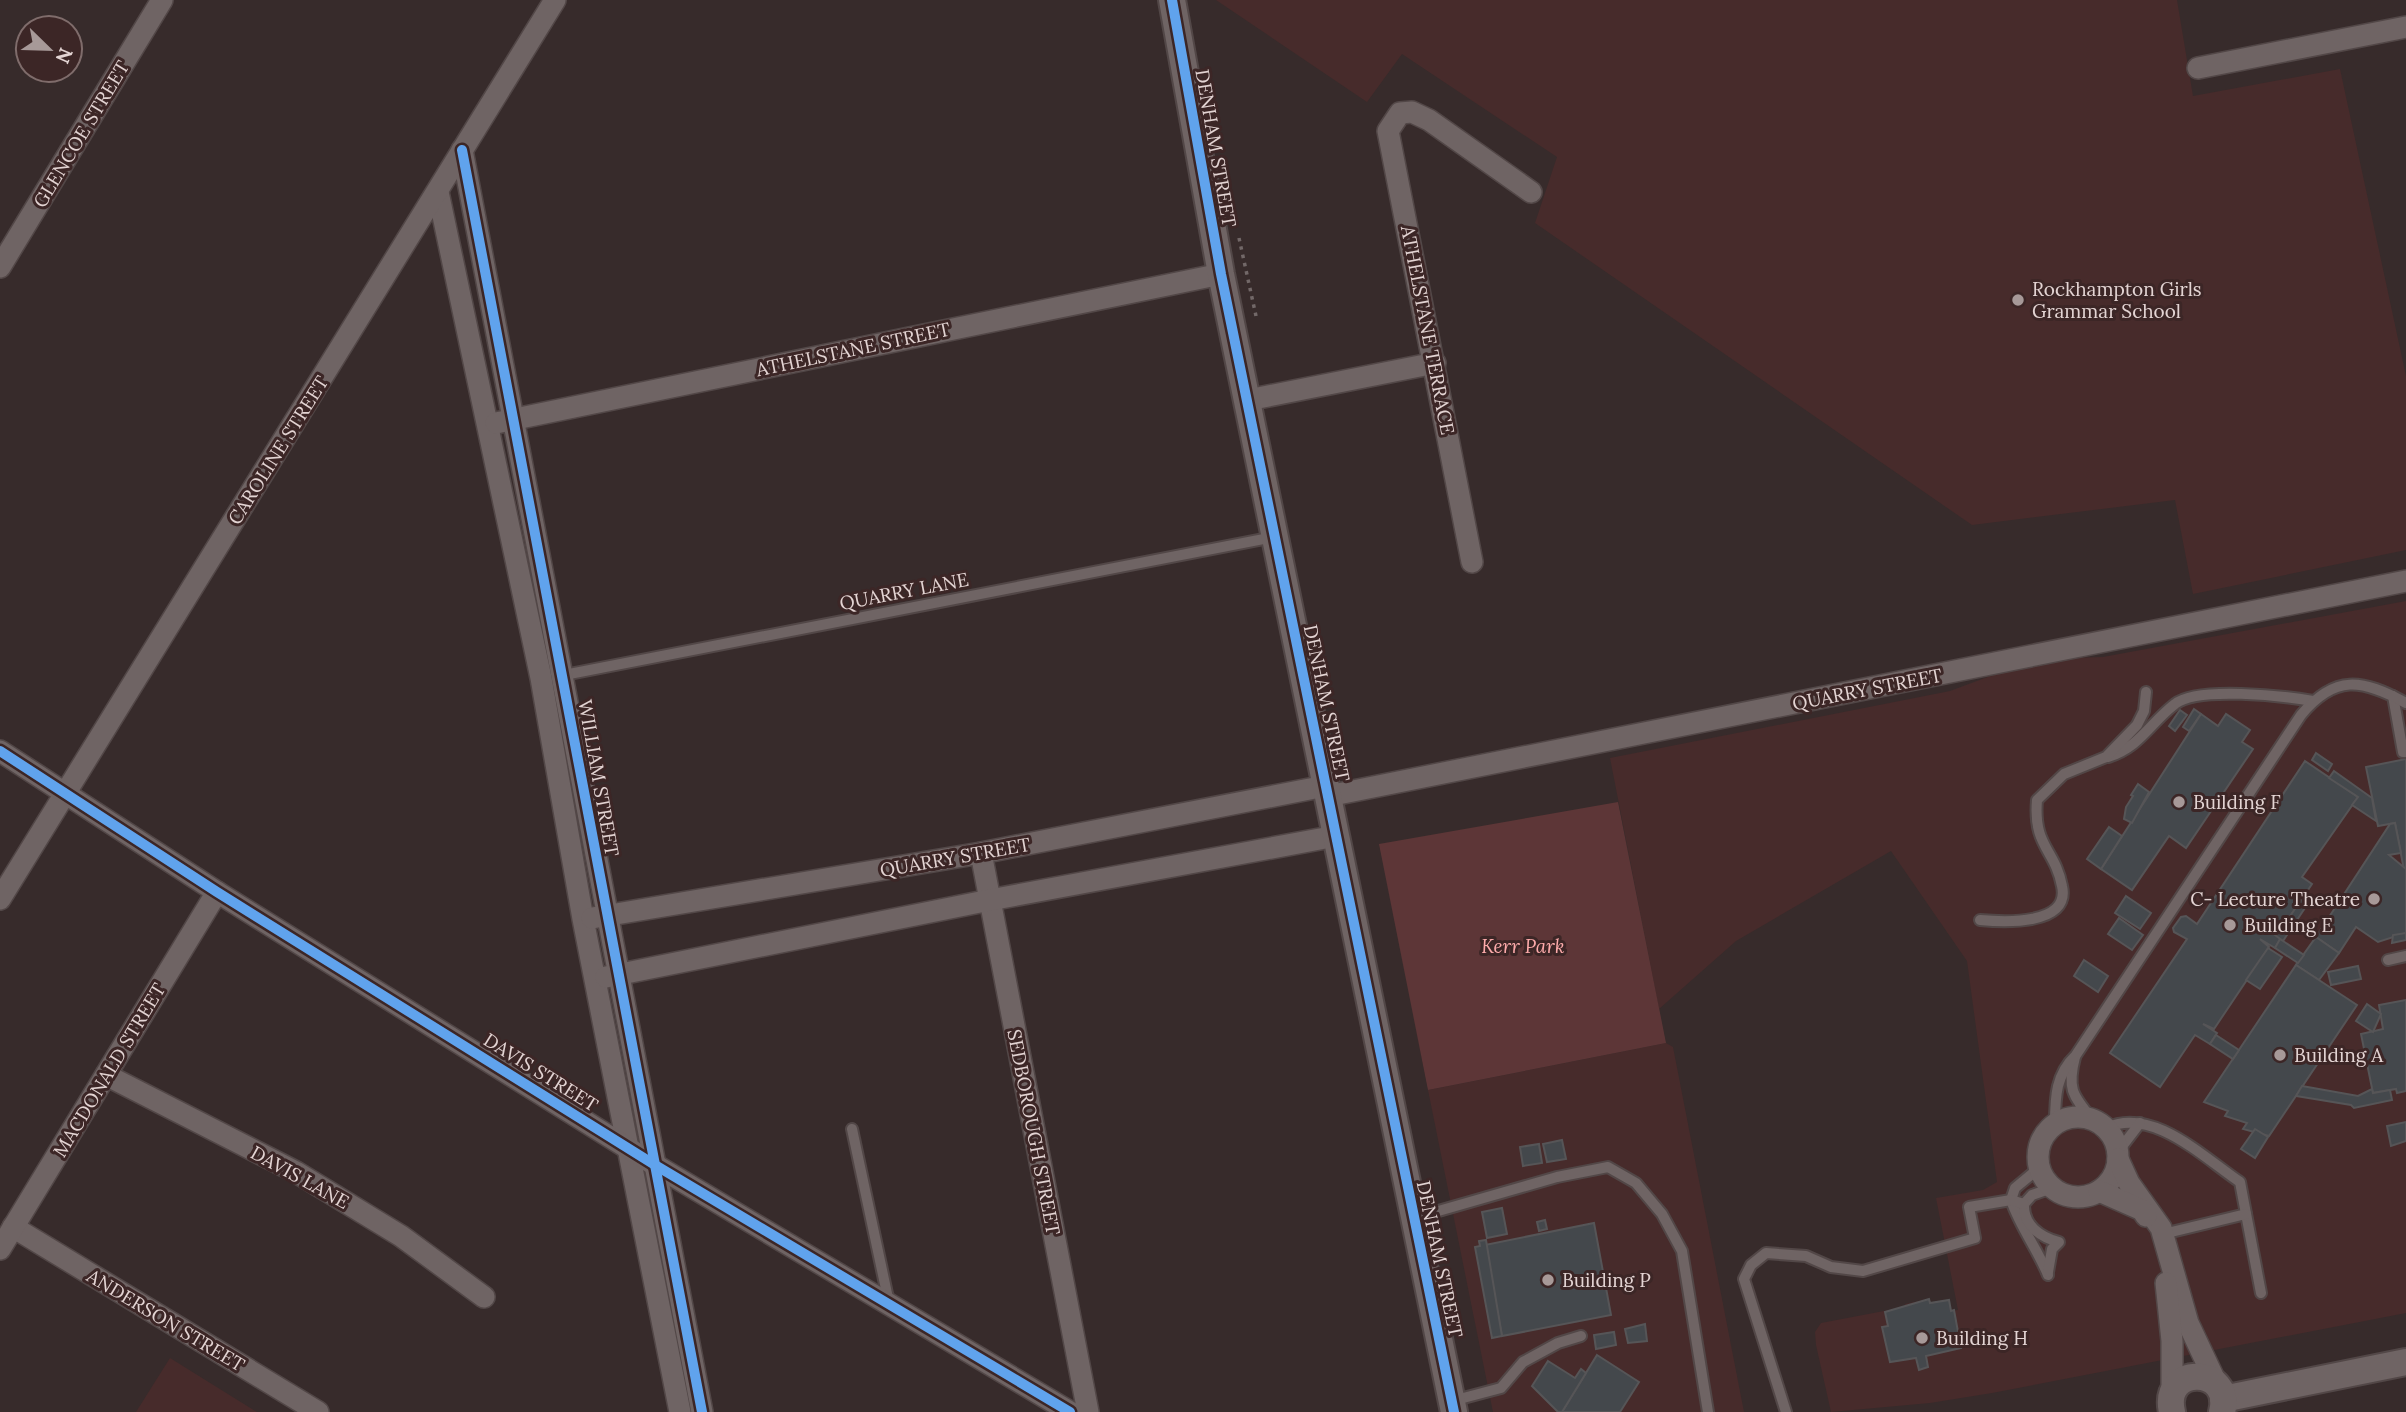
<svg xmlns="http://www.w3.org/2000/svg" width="2406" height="1412" font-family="Lora,serif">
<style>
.built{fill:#472b2b}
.green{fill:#5d3637}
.building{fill:#44484c;stroke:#565557;stroke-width:2}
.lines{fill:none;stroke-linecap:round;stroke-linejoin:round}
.service-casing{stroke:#524747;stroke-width:14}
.minor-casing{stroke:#524747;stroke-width:24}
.tertiary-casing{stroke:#524747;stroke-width:30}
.path{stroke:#726868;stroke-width:3.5;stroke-dasharray:3.5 5;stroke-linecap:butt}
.service{stroke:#6f6464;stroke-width:10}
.minor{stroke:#6f6464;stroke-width:21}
.tertiary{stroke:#6f6464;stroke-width:26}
.cycleway-casing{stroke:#3c2626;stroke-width:15}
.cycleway{stroke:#60a3ed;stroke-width:10}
.poi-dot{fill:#a79998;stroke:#3c2626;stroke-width:2.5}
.labels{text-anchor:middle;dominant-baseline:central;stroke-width:6;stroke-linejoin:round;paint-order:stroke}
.street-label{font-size:19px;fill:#e3d4d3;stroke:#3c2626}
.poi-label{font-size:19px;fill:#e3d4d3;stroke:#3c2626;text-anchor:start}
.park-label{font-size:19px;font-style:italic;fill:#fdabab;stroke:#3c2626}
</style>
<rect width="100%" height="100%" fill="#372b2b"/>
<!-- built -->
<g class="built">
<polygon points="1216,0 2177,0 2193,96 2340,69 2406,376 2406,550 2193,594 2175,500 1972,525 1535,223 1557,157 1402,54 1367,102"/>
<polygon points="2406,601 2406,1313 1992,1393 1930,1403 1831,1412 1816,1345 1815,1332 1821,1323 1905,1307 1905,1304 1929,1299 1930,1303 1949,1300 1951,1311 1958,1310 1936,1198 1983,1190 1997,1182 1967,961 1891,851 1736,941 1659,1009 1610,758 1950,691 1993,675 2069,658 2103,657"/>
<polygon points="1666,1043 1673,1047 1744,1412 1493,1412 1428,1090"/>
<polygon points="170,1358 257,1412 136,1412"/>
</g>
<!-- green -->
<polygon class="green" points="1618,802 1666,1043 1428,1090 1379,844"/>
<!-- building -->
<g class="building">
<polygon points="2194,709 2201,714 2189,731 2183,727"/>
<polygon points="2180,710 2187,715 2175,731 2169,726"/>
<polygon points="2201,714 2218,726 2226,714 2250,730 2242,742 2253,749 2186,848 2169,836 2132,890 2101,869"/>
<polygon points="2316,753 2332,764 2328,771 2312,760"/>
<polygon points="2406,759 2406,869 2404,870 2395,823 2378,826 2366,767"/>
<polygon points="2305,761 2358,797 2302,877 2312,884 2278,934 2267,929 2281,938 2275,948 2260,939 2269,947 2214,1029 2203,1024 2217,1033 2210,1044 2195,1035 2160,1087 2110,1053 2187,939 2174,932 2173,928 2181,917 2186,916 2197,924"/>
<polygon points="2334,771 2372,798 2376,821 2352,805 2358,797 2329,778"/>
<polygon points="2138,784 2149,792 2132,823 2124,819 2126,807 2133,796 2131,795"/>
<polygon points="2395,823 2401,853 2389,855 2406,869 2406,933 2378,942 2356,927 2339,953 2316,937 2390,824"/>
<polygon points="2109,827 2122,836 2101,869 2087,859"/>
<polygon points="2126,896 2151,913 2140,929 2115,913"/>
<polygon points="2301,900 2307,905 2283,941 2267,929 2278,934"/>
<polygon points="2119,918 2143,935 2132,950 2108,934"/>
<polygon points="2406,933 2406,940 2392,943 2393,935"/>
<polygon points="2316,937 2339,953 2319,980 2296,965"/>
<polygon points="2280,939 2304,955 2298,963 2275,948"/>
<polygon points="2268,948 2282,957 2260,989 2246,980"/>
<polygon points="2084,960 2108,976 2098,992 2074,976"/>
<polygon points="2296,965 2357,1005 2269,1136 2243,1129 2247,1123 2225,1116 2228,1111 2204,1102"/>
<polygon points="2358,966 2361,979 2331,985 2328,972"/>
<polygon points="2406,1000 2406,1091 2397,1093 2396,1089 2373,1093 2361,1034 2383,1029 2379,1005"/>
<polygon points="2367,1004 2381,1014 2373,1032 2356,1021"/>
<polygon points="2216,1035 2239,1050 2233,1059 2210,1044"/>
<polygon points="2302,1086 2358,1096 2372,1089 2373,1093 2390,1090 2392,1100 2354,1108 2351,1105 2296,1096"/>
<polygon points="2406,1122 2406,1141 2391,1146 2387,1126"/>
<polygon points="2255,1129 2268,1137 2255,1158 2241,1149"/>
<polygon points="1562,1140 1566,1159 1547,1162 1543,1144"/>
<polygon points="1539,1144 1542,1163 1523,1166 1520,1147"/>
<polygon points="1502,1208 1507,1234 1487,1238 1482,1212"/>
<polygon points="1545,1220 1547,1229 1539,1231 1537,1222"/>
<polygon points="1594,1223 1611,1315 1502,1336 1485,1245"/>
<polygon points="1486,1240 1502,1336 1492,1338 1475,1247 1480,1246 1479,1241"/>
<polygon points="1929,1299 1930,1303 1949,1300 1951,1311 1954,1310 1961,1348 1926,1356 1928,1367 1919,1370 1916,1358 1890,1362 1882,1327 1888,1326 1885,1312"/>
<polygon points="1645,1324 1647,1341 1628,1343 1625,1329"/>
<polygon points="1614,1332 1616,1345 1596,1349 1594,1335"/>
<polygon points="1597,1355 1639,1382 1620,1412 1562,1412"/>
<polygon points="1548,1361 1575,1378 1581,1369 1586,1373 1562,1412 1558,1412 1532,1386"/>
</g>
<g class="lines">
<!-- service casing -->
<g class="service-casing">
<g id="service">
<polyline points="559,676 1274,537"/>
<polyline points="2393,696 2403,752 2406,752"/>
<path d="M2108,757c32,-10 42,-34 67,-53 22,-18 109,-8 138,-3"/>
<path d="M1980,920c23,2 91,6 82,-34 -7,-37 -29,-39 -25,-86l27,-26 42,-17 31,-32 7,-14 2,-19"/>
<polyline points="2388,960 2406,956"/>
<path d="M2075,1057c-8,31 -3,38 17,62"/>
<path d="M2055,1124c0,-28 1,-50 21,-69l225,-340c34,-41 61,-36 105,-12"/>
<path d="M2106,1128c46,-22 97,29 134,54l21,111"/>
<polyline points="852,1129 889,1303"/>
<polyline points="2117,1153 2140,1123"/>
<path d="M2039,1168l-24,20 -4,12c9,27 26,48 37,75"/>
<polyline points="1414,1218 1557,1177 1608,1167 1636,1183 1662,1214 1682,1251 1708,1412"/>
<polyline points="2163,1234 2246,1214"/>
<path d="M2048,1272l4,-23 7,-7c-19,-5 -36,-17 -35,-38l8,-9 20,-7"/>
<polyline points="1452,1401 1501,1388 1523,1362 1558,1343 1581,1336"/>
<polyline points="1786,1412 1744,1279 1751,1265 1766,1253 1806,1256 1831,1267 1863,1271 1975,1238 1969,1207 2011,1200 2024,1204"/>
</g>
</g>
<!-- minor casing -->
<g class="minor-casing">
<g id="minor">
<polyline points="2198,68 2406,27"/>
<polyline points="462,150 702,1412"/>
<polyline points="438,192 541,678 583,919 680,1412"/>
<polyline points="0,267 162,0"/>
<polyline points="1248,400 1435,363"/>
<polyline points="496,423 1221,274"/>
<polyline points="1472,562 1388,131 1400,113 1412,112 1429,120 1531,192"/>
<polyline points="0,751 217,892 655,1165 1070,1412"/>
<polyline points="1328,796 2406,581"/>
<polyline points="981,853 1088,1412"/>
<polyline points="0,899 555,0"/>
<polyline points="592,918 981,853 1325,786"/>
<polyline points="606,977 990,900 1336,836"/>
<polyline points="106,1075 296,1172 401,1236 484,1297"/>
<circle cx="2078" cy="1157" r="40"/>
<polyline points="2118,1159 2129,1183 2161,1228 2188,1323 2219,1389"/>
<polyline points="2099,1191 2142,1210 2146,1216"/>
<polyline points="13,1227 318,1412"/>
<polyline points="0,1249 217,892"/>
<polyline points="2166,1283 2172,1341 2172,1393"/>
</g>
</g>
<!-- tertiary casing -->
<g class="tertiary-casing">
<g id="tertiary">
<polyline points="1172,0 1221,274 1454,1412"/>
<polyline points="2223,1399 2406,1362"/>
<path d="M2172,1412c-11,-48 62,-46 50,0"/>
</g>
</g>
<!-- path -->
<polyline class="path" points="1239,238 1256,316"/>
<!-- service -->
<use href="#service" class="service"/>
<!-- minor -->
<use href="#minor" class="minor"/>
<!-- tertiary -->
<use href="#tertiary" class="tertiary"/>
<!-- cycleway casing -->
<g class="cycleway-casing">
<g id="cycleway">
<polyline points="1172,0 1221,274 1454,1412"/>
<polyline points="462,150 702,1412"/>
<polyline points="0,751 217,892 655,1165 1070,1412"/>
</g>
</g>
<!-- cycleway -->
<use href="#cycleway" class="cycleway"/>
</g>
<!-- markers -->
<g class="poi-dot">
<circle cx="2018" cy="300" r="7"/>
<circle cx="2179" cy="802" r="7"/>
<circle cx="2374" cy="899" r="7"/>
<circle cx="2230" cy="925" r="7"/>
<circle cx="2280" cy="1055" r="7"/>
<circle cx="1548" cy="1280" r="7"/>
<circle cx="1922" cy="1338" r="7"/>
</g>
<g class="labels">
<!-- street labels -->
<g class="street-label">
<text transform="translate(81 134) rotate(-59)">GLENCOE STREET</text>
<text transform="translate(1216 148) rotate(80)">DENHAM STREET</text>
<text transform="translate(1428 330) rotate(79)">ATHELSTANE TERRACE</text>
<text transform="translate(853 349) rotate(-12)">ATHELSTANE STREET</text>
<text transform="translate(278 450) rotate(-58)">CAROLINE STREET</text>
<text transform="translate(904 591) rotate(-11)">QUARRY LANE</text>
<text transform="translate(1867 689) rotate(-11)">QUARRY STREET</text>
<text transform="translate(1327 703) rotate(78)">DENHAM STREET</text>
<text transform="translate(599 778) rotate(80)">WILLIAM STREET</text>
<text transform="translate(955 857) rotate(-10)">QUARRY STREET</text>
<text transform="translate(109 1070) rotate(-59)">MACDONALD STREET</text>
<text transform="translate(541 1072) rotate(32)">DAVIS STREET</text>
<text transform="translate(1034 1132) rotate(79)">SEDBOROUGH STREET</text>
<text transform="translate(300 1177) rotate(29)">DAVIS LANE</text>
<text transform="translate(1440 1259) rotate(78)">DENHAM STREET</text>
<text transform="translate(166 1320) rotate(31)">ANDERSON STREET</text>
</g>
<!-- poi labels -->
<g class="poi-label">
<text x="2032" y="289">Rockhampton Girls<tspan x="2032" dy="22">Grammar School</tspan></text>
<text x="2193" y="802">Building F</text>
<text x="2360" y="899" text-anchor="end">C- Lecture Theatre</text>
<text x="2244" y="925">Building E</text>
<text x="2294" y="1055">Building A</text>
<text x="1562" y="1280">Building P</text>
<text x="1936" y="1338">Building H</text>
</g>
<!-- park labels -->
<g class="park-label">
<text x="1523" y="946">Kerr Park</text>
</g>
</g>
<!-- north arrow -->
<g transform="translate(49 49) rotate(113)"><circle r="33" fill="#3c2626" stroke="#7f6c6b" stroke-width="2"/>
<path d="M0-5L12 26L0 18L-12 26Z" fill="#a79998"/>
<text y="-10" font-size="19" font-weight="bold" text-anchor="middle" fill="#e3d4d3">N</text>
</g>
</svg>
